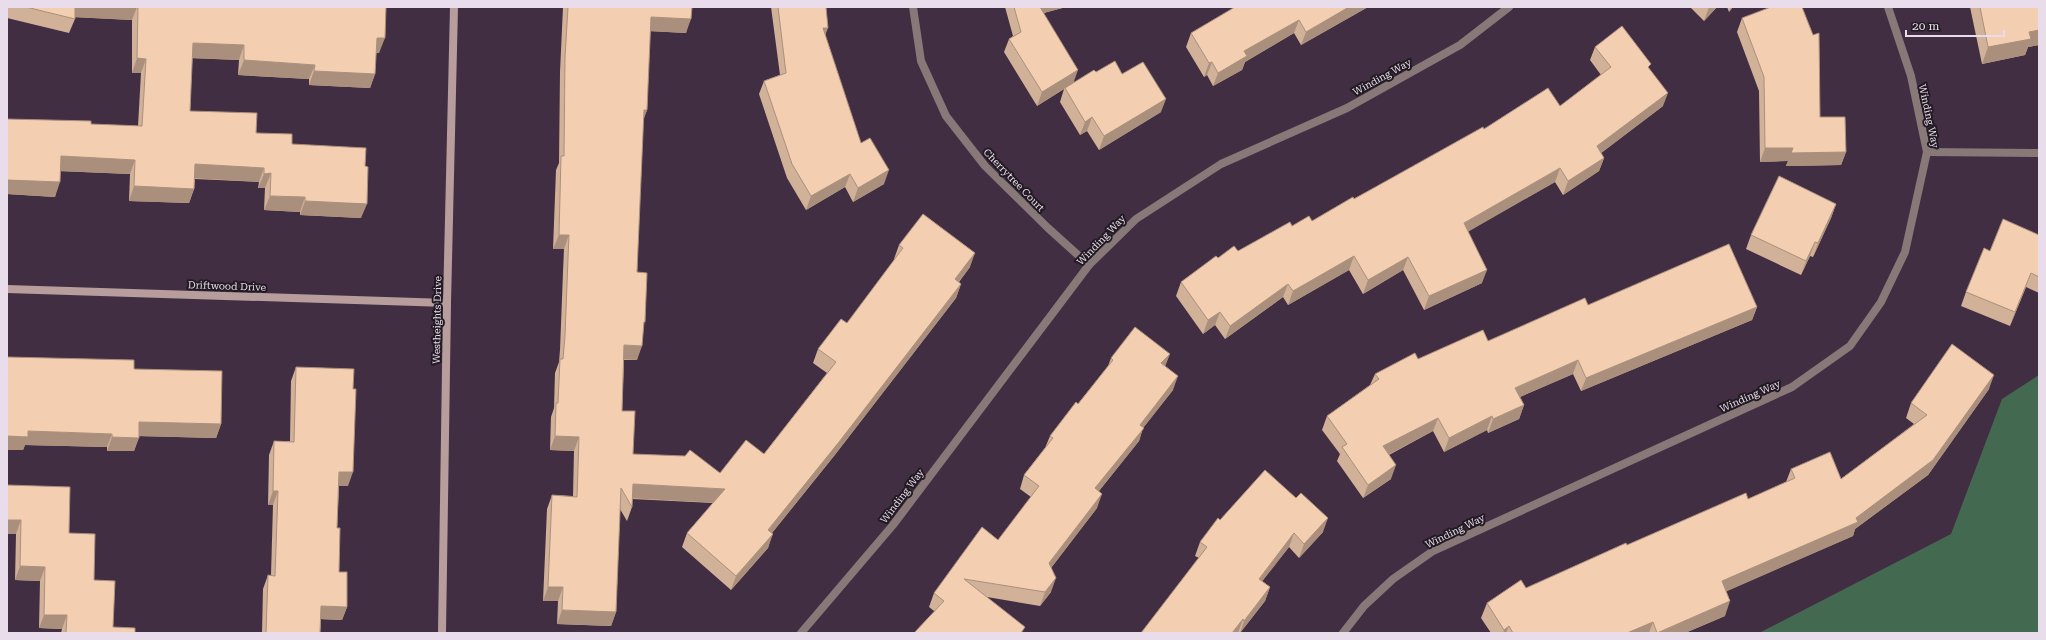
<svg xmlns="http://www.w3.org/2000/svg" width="2046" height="640" font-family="'Roboto Serif',serif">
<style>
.forest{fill:#446951}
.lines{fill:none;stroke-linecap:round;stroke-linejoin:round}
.street{stroke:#887878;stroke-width:8}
.secondary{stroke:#b79e9d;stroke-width:8}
.wall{fill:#d1b198}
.shaded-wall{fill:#aa907c}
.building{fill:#f3ceb1;stroke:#aa907c}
.labels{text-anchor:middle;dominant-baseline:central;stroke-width:4;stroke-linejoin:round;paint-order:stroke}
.street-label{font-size:10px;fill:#e9ddeb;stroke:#221a23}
</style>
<rect width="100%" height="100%" fill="#412e43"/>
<!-- forest -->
<polygon class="forest" points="2039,375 2039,633 1759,633 1951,534 2002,399"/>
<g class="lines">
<!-- street -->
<g class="street">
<polyline points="913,7 921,61 946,116 985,166 1048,228 1089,265"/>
<polyline points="1927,152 2039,153"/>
<polyline points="801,633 893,525 1089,265 1136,219 1221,164 1347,108 1460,45 1509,7"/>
<polyline points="1343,633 1364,606 1393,579 1433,551 1792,387 1850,346 1881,302 1905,252 1927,152 1911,76 1888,7"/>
</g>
<!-- secondary -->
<g class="secondary">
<polyline points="7,289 447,303"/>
<polyline points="442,633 447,303 454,7"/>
</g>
</g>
<!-- wall -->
<g class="wall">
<polygon points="7,7 386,7 379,53 376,53 375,74 370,88 309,85 309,79 238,75 239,60 192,58 190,111 292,144 361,218 300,215 300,212 264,210 265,188 258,188 259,182 195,179 194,189 189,203 129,201 130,174 60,171 55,197 7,194 91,124 138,126 141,73 132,73 132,20 75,17 75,19 69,33 7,18"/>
<polygon points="563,7 692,7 686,33 650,31 647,110 643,120 637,272 643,328 637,360 624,360 622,411 633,454 720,473 764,454 827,373 813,363 818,349 847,323 895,260 894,259 899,245 970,267 959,282 961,284 956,298 834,456 772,533 768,548 731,590 682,547 687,533 713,503 632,499 632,507 627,521 620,509 616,612 611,626 557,624 558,601 543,601 547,509 552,495 573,496 574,451 550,450 551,417 554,408 555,373 559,362 560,350 563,272 564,249 553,249 556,170 559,163 560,72"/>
<polygon points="771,7 826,7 825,36 861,143 884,184 853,202 845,187 806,210 787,178 759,94 764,81 780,75"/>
<polygon points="1005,7 1066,7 1044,13 1074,82 1096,72 1122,74 1161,112 1099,150 1087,131 1080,135 1060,102 1064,89 1037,106 1004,52 1009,39 1013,36"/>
<polygon points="1368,7 1301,45 1294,33 1245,62 1242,70 1213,86 1207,75 1204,77 1186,47 1191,33"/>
<polygon points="1690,7 1717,7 1704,21"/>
<polygon points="1727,7 1733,7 1729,12"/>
<polygon points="1970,7 2039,7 2039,45 2028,47 2025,55 1982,64"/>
<polygon points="1742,18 1846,152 1841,165 1786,166 1788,161 1760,162 1759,91 1737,32"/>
<polygon points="1595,47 1649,69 1663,106 1601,153 1604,158 1599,171 1563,195 1555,182 1468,231 1482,283 1424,310 1403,270 1363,294 1349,270 1288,305 1283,297 1225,339 1215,325 1203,334 1176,296 1181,282 1218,258 1238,251 1292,226 1312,221 1484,129 1560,106 1601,75 1590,60"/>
<polygon points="1836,204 1831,218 1813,257 1810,256 1801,275 1746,249 1751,235"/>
<polygon points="2039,235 2039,293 2026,287 2010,326 1961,306 1966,292 1990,251"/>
<polygon points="1588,305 1757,307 1752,320 1581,391 1573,374 1520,397 1524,405 1519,419 1488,433 1487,430 1444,452 1433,431 1389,455 1391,479 1363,498 1337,461 1340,454 1322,430 1327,416 1370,385 1375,374 1418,359 1488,341"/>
<polygon points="7,357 134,369 221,424 216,438 139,436 134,451 107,451 107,447 25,445 23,450 7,450"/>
<polygon points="1111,358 1165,366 1173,390 1143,428 1139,441 1099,491 1097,508 1051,568 1051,592 1040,606 987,597 934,611 929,607 934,593 998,540 1031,497 1020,489 1024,475 1045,448 1050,436 1078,404 1108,366"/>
<polygon points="296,367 348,486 339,486 337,528 339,572 347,607 342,620 321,619 320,633 262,633 263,589 268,575 271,575 273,505 268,505 269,455 274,441 290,441 291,381"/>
<polygon points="1989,389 1928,475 1855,529 1853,536 1726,591 1725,616 1685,633 1491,633 1481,618 1487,603 1526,588 1627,545 1748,499 1786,482 1791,469 1841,479 1914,424 1906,418 1911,403"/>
<polygon points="7,485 69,533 94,580 113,627 135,633 61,633 62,629 39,628 40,581 15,580 16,534 7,534"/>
<polygon points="1220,520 1323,532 1299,558 1289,547 1262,581 1270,587 1265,601 1240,633 1141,633 1199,558 1195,556 1200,542"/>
</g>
<!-- shaded-wall -->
<g class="shaded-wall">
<polygon points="73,7 137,7 132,20 70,17"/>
<polygon points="1036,7 1066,7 1032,16"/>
<polygon points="1349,7 1368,7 1301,45 1306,32"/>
<polygon points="1709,7 1717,7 1704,21"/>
<polygon points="1731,7 1733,7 1729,12"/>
<polygon points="651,17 691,19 686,33 646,31"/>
<polygon points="1299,20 1294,33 1245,62 1242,70 1213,86 1218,73 1244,51"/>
<polygon points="823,28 828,28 823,41"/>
<polygon points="2039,30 2039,45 2028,47 2025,55 1982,64 1988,47 2029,32"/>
<polygon points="377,38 385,38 379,53 372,52"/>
<polygon points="193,43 244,45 239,60 187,58"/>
<polygon points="137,58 146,59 141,73 132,73"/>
<polygon points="244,60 315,65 309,79 238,75"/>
<polygon points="1212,62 1207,75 1204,77 1209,63"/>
<polygon points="1078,70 1073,84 1065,88 1064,89 1037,106 1042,92"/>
<polygon points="314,71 375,74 370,88 309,85"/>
<polygon points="1668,93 1663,106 1592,160 1597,146"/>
<polygon points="1166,99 1161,112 1099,150 1104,136"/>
<polygon points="644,110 647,110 642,124"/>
<polygon points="1092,117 1087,131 1080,135 1085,122"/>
<polygon points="1765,148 1793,148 1846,152 1841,165 1786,166 1788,161 1760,162"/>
<polygon points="61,156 135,160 130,174 56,171"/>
<polygon points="1604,158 1599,171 1563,195 1568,181"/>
<polygon points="195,164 264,168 259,182 190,178"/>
<polygon points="1560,168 1555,182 1459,237 1464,223"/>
<polygon points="889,170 884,184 853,202 858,188"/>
<polygon points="271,173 265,188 258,188 264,174"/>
<polygon points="850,174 845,187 806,210 811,196"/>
<polygon points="7,180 60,182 55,197 7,194"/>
<polygon points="134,186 194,189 189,203 129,201"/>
<polygon points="270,196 305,197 300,212 264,210"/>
<polygon points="305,201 367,204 361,218 300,215"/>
<polygon points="1836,204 1831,218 1813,257 1818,243"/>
<polygon points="559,235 569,235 564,249 553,249"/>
<polygon points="1815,242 1810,256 1801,275 1806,261"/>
<polygon points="975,253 970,267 950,293 955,279"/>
<polygon points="1354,256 1349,270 1288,305 1293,291"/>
<polygon points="1408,257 1403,270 1363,294 1368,280"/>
<polygon points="1487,270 1482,283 1424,310 1429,296"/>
<polygon points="2031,273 2026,287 2010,326 2015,312"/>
<polygon points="961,284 956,298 834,456 763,544 768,530"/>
<polygon points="1288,284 1283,297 1225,339 1230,326"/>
<polygon points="1757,307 1752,320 1581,391 1586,378"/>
<polygon points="1220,312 1215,325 1203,334 1208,320"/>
<polygon points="624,345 642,346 637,360 619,359"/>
<polygon points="1170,354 1165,367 1161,363"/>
<polygon points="1578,360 1573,374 1510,401 1515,388"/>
<polygon points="1994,375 1989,389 1928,475 1855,529 1853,536 1716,596 1722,581 1856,518"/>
<polygon points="1178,376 1173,390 1143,428 1139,441 1090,502 1095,488 1140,425"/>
<polygon points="1524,405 1519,419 1488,433 1493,419"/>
<polygon points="1492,416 1487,430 1444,452 1449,438"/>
<polygon points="1438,418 1433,431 1378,460 1383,446"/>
<polygon points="139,422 221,424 216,438 134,436"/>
<polygon points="28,431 112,434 107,447 25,445 23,450 7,450 7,436"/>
<polygon points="555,436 579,437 574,451 550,450"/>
<polygon points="112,437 139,438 134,451 107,451"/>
<polygon points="1396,465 1391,479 1363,498 1368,485"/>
<polygon points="339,472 353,472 348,486 335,486"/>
<polygon points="633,484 725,489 720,503 627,498"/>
<polygon points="273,491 278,491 273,505 268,505"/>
<polygon points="1102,494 1097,508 1044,577 1049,563"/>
<polygon points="1328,518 1323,532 1299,558 1304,544"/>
<polygon points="7,520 21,520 16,534 7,534"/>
<polygon points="1294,533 1289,547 1254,592 1259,579"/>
<polygon points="773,534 768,548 731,590 736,576"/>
<polygon points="20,566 45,567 40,581 15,580"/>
<polygon points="1056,578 1051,592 1040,606 1045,592"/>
<polygon points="548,587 563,587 558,601 543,601"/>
<polygon points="1270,587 1265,601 1240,633 1244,621"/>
<polygon points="1730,601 1725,616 1685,633 1657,633"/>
<polygon points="321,606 347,607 342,620 316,619"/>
<polygon points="562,610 616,612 611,626 557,624"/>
<polygon points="44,615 67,615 62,629 39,628"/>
<polygon points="1243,619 1238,633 1232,633"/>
<polygon points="1653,622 1649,633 1627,633"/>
<polygon points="1509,626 1506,633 1503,633 1504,630"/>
</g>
<!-- building -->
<g class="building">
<polygon points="26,7 75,7 75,19"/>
<polygon points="138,7 386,7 385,38 377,38 375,74 314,71 315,65 244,60 244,45 193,43 190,111 257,113 256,133 292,134 292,144 366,148 365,166 368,167 367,204 305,201 305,197 270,196 271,173 264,174 264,168 195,164 194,189 134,186 135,160 61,156 60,182 7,180 7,119 91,121 91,124 142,126 146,59 137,58"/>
<polygon points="568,7 692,7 691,19 651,17 647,110 644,110 637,272 647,273 645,322 644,322 642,346 624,345 622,411 635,411 633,454 685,456 690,450 720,473 746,440 764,454 836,362 818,349 841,319 847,323 903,248 899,245 923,214 975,253 955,279 961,284 839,442 768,530 773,534 736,576 687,533 725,489 633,484 632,507 621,488 616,612 562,610 563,587 548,587 552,495 577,497 579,437 555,436 556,403 558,403 560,359 563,359 565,336 568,258 569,235 559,235 561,156 564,156 565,58"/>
<polygon points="778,7 826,7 828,28 823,28 861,143 870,138 889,170 858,188 850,174 811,196 792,164 764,81 786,73"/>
<polygon points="1014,7 1040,7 1078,70 1042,92 1009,39 1021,32"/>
<polygon points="1235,7 1349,7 1306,32 1299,20 1244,51 1247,56 1218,73 1212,62 1209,63 1191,33"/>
<polygon points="1771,7 1802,7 1813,35 1819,33 1820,117 1845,117 1846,152 1791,153 1793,148 1765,148 1764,77 1742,18"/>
<polygon points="1980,7 2039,7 2039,30 2029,32 2031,39 1988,47"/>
<polygon points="1622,26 1651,64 1648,67 1668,93 1597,146 1604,158 1568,181 1560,168 1464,223 1487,270 1429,296 1408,257 1368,280 1354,256 1293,291 1288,284 1230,326 1220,312 1208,320 1181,282 1216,256 1218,258 1234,246 1238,251 1290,222 1292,226 1309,216 1312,221 1353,197 1354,199 1483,127 1484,129 1548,88 1560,106 1611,67 1595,47"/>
<polygon points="1115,61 1122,74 1143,62 1166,99 1104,136 1092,117 1085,122 1065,88 1094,70 1096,72"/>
<polygon points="1779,176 1836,204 1818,243 1815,242 1806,261 1751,235"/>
<polygon points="2003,219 2039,235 2039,277 2031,273 2015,312 1966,292 1984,248 1990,251"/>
<polygon points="1729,244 1757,307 1586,378 1578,360 1515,388 1524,405 1493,419 1492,416 1449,438 1438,418 1383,446 1396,465 1368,485 1342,447 1347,444 1327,416 1379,379 1375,374 1415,353 1418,359 1483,330 1488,341 1585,298 1588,305"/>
<polygon points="1135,327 1170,354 1161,363 1178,376 1140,425 1144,428 1095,488 1102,494 1049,563 1056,578 1045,592 964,579 1025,627 1021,633 914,633 944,601 934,593 982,527 998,540 1039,486 1024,475 1053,438 1050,436 1076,402 1078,404 1113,360 1111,358"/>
<polygon points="1952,344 1994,375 1933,460 1856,518 1858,522 1722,581 1730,601 1657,633 1653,622 1627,633 1513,633 1509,626 1504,630 1487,603 1521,580 1526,588 1626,543 1627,545 1746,493 1748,499 1795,478 1791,469 1830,452 1841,479 1927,415 1911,403"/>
<polygon points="7,357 134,360 134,369 222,371 221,424 139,422 139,438 112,437 112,434 28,431 28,437 7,436"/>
<polygon points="296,367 354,369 353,389 356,389 353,472 339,472 337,528 340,528 339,572 347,572 347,607 321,606 320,633 266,633 268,575 275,576 278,491 273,491 274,441 294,442"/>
<polygon points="1265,470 1296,498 1301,493 1328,518 1304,544 1294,533 1259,579 1270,587 1244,621 1243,619 1232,633 1141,633 1207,547 1200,542 1218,518 1220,520"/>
<polygon points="7,485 70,487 69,533 95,534 94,580 115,581 113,627 135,628 135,633 66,633 67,615 44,615 45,567 20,566 21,520 7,520"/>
</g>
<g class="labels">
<!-- street labels -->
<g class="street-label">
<text transform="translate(1382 77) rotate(-29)">Winding Way</text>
<text transform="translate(1929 116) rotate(78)">Winding Way</text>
<text transform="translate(1014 180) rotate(46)">Cherrytree Court</text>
<text transform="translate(1101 240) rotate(-46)">Winding Way</text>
<text transform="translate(227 286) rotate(2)">Driftwood Drive</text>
<text transform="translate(437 320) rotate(-89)">Westheights Drive</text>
<text transform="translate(1750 396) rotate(-24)">Winding Way</text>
<text transform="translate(902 496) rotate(-53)">Winding Way</text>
<text transform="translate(1455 531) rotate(-26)">Winding Way</text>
</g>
</g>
<!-- border -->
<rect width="2046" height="640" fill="none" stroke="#e9ddeb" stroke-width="16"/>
<!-- scale -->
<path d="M1906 30v6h98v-6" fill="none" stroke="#e9ddeb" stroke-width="2"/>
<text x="1912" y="30" font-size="12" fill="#e9ddeb" stroke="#221a23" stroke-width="3" paint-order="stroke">20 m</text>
</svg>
